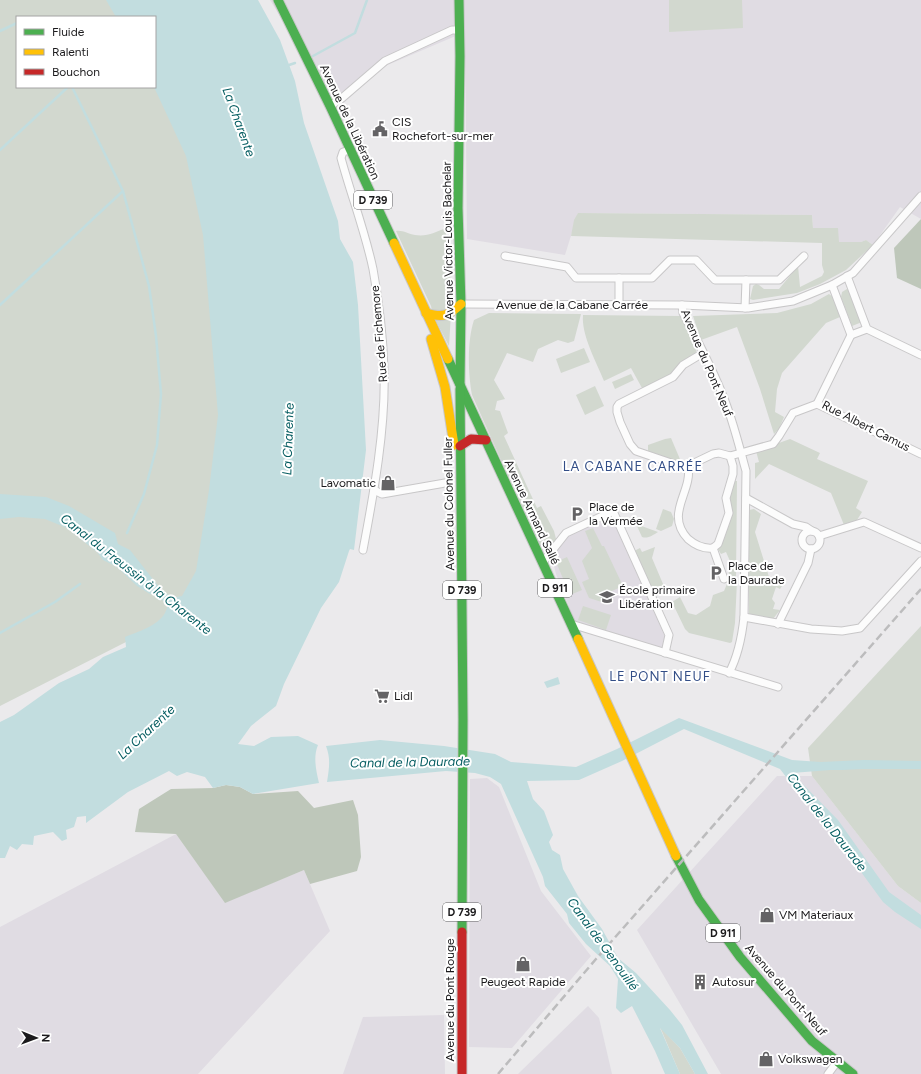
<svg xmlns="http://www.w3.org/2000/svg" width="921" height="1074" font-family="Figtree,sans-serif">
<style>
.built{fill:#e0dce3}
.green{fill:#d2d8cf}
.forest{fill:#bec7ba}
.water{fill:#c2dddf}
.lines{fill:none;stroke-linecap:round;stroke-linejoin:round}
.stream{stroke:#c2dddf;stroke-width:2.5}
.canal{stroke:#c2dddf;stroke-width:8}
.street-casing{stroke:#c8c7c8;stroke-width:9}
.fast-casing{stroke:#c8c7c8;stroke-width:11}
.slow-casing{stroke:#c8c7c8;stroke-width:11}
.jam-casing{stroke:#c8c7c8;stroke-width:11}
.street{stroke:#fcfcfc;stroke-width:7}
.fast{stroke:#4caf50;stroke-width:9}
.slow{stroke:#ffc107;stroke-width:9}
.jam{stroke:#c62828;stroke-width:9}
.rail{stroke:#bcbcbd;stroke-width:2.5;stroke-dasharray:8 4;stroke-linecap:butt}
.labels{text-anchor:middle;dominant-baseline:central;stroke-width:4;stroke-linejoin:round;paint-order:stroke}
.shield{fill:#fff;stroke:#5f5f60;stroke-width:1}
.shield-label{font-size:11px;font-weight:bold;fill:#1b1a1c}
.street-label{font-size:12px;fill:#1b1a1c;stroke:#fff}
.poi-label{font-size:12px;fill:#1b1a1c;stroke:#fff;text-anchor:start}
.water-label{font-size:13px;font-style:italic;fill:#055d61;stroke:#fff}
.neighbourhood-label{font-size:13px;letter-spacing:1px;fill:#334e87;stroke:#fff}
</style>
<rect width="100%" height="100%" fill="#ebeaec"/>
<!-- built -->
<g class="built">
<polygon points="270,0 921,0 921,219 900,207 873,245 866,240 861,242 839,242 813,228 812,215 578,213 565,255 467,239 465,32 383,67 337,109"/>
<polygon points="613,511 665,637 662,648 575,621 556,574 553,562 560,539"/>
<polygon points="777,776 812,776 898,886 921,903 921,1074 721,1074 637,930"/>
<polygon points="487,778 499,787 541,891 591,956 512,1048 469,1047 470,779"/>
<polygon points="176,834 225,902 304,870 330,931 198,1074 0,1074 0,927"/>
<polygon points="588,1006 599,1018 612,1074 518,1074"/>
<polygon points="444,1015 445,1074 343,1074 363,1017"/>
</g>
<!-- green -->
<g class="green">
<polygon points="0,0 137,0 152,17 17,17 17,87 155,87 155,21 248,417 187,611 0,706"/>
<polygon points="669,0 742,0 743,28 669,32"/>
<polygon points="578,213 812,215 813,228 838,228 839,242 861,242 866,240 873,245 846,270 820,284 797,293 753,300 750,299 753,286 756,284 759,285 764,289 779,289 798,266 800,287 822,276 824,272 822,265 822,243 571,236 574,220"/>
<path d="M446,228v30l4,7 1,48 -2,33 -16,-31 -2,-9 -35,-75c7,-1 12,3 19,4 12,2 21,-3 31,-7z"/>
<polygon points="847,289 850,291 862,322 852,326 841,297 842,292"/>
<polygon points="829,294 833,297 840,317 826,323 782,373 777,389 775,412 784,417 779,429 774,434 760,389 737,327 701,340 693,316 777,313 811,304"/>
<path d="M489,313l92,1 -7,27 -6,2 -10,-3 -20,9 -5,13 -26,-9 -13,27 11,19 -8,2 -2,9 5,1 8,22 -4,3 33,72 4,-2 13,25 2,8 -5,7 -11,1 -68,-152c-4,-21 -5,-54 2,-75z"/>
<path d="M583,315l97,1 17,33 -2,5 -17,11 -7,10 -29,13 -11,-20 -27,13c-7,-18 -23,-46 -21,-66z"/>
<polygon points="584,348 590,362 561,373 556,359"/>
<polygon points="631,374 634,380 615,389 612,382"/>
<polygon points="595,386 604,406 585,415 576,395"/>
<polygon points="671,438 682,464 648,451 648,445 665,439"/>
<polygon points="790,439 820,453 817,459 868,481 856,508 862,512 857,520 844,525 831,493 769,464 755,479 755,463 759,462 756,451"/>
<polygon points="735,481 737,481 736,579 730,576 728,570 733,568 726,552 721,554 718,549 731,517 728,499"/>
<polygon points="663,509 671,512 674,519 672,526 661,531 656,529"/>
<polygon points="754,509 761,514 755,532 769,577 782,586 780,589 776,587 772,599 775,603 773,609 780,610 773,619 749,615 749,510"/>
<path d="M636,524l22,8c-5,3 -10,7 -16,5z"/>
<polygon points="593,528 602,546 604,546 623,586 612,591 608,604 589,598 582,582 589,579 582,561 592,548 585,531"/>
<polygon points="655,547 652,558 666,591 655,597 634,551 640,548 642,552"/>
<polygon points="567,557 582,590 570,595 556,562"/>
<polygon points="730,577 737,581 735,623 732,642 730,643 689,633 685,629 672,602 680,597 688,613 696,615 710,606 713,595 724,591"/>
<polygon points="583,606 611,615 606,630 578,620"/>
<polygon points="921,626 921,903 898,886 812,776 808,748"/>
<polygon points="660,1027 680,1048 695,1074 680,1074"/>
</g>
<!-- forest -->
<g class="forest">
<polygon points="921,219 921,289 897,278 894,248"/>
<polygon points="226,785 240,787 253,794 298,791 314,808 353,800 358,815 361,857 357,871 310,884 304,870 225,903 176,834 135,832 139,809 171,789 213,788"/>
</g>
<!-- water -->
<g class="water">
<path d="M106,0h152l22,40 15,41 9,42 34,98 2,18 13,23 5,43 8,145 -12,100 -4,-1 -1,2 -10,31 -18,26 -37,76 -8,22 -25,20 -13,18 16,2 17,-9 27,-1 20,9c-5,12 -2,25 1,38l-66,11 -13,-7 -14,-2 -13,3 -8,-11 -18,-5 -10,4 -8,-5 -41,21 -42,31v-7l-9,1 -3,10 -8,3 1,9 -5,2 -9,-9 -19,4 -1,9 -11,-1 -5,6 -7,-4 -5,12h-5v-136l14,-7 45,-32 30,-14 14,-12 23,-10 -1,-10c12,-5 33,-11 40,-24 2,-4 3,-10 5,-15l12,-2 14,-25 13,-81 9,-75 -15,-180 -17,-79 -32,-69 1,-70h-39z"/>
<polygon points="0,494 46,497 69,506 115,533 118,544 130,550 159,587 160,594 150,594 137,586 117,567 103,560 97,552 67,528 45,519 19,517 0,519"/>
<polygon points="558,677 560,684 547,688 544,682"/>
<path d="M679,718l113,42 29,2 43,-2 57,1v8h-59l-20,1h-12l-38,3 46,47 51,72 32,23v14l-26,-17 -12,-10 -60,-82 -30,-34 -13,-17 -96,-40 -62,32 -43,19 -52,1 6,18 11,12 9,24 -4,7 3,8 8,5 3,14 15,27 24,33 16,29 18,15 34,37 12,15 26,49h-13l-15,-26 -20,-20 20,46h-15l-10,-23 -23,-45 -11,7 -5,-5 2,-29 -8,-13 -24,-22 -17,-21 -2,-9 -22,-28 -2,-9 -42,-93 -11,-7 -15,-4 -29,-2 -119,11c2,-13 4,-23 -1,-36l54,-6 64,6 51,8 16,8 65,5 41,-18z"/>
</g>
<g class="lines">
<!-- stream -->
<g class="stream">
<polyline points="0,31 17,23"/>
<polyline points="313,56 355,33 367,0"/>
<polyline points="286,66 295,63"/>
<polyline points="0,150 68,87"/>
<polyline points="123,191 149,286 156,336 161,394 157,445 144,494 127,533"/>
<polyline points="0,305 123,191 72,87"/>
<polyline points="0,633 55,602 80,584"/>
</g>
<!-- canal -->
<polyline class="canal" points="152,587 177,607"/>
<!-- street casing -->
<g class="street-casing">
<g id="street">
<polyline points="330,106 342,98 385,61 452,30 460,30"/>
<path d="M350,150l-7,2 -2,6c10,37 24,73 32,111 6,33 10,66 11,100 2,58 -10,123 -21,181"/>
<polyline points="505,256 567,267 576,278 652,278 670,260 696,260 715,280 779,280 804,256"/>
<polyline points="847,276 867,329 921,355"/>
<polyline points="832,285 851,335 817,404 921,454"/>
<polyline points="461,304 682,305 748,308 793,301 832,285 853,273 921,196"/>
<polyline points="619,305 619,278"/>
<path d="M682,305l1,8c14,27 29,54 40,83 10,24 16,50 23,75l-2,146c-2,19 -6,39 -15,56"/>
<polyline points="745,308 746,280"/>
<polyline points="851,335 867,329"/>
<polyline points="703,353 683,365 673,377 619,404 617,407 617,412 620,422 630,444 636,451 683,467 688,466 713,454 719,453 730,456 773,444 779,436 793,413 817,404"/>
<path d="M688,466c5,26 -24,47 0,73 7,6 16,10 25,9l11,31"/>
<polyline points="374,490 382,494 445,483"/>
<polyline points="746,498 793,524 806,527 812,531"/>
<circle cx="811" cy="540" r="9"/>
<polyline points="819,536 864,522 921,548"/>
<polyline points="713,548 718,544 729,513 726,498 733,474 733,466 730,456"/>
<polyline points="543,562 566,533 613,511 669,635 665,653"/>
<polyline points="744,617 811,629 842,631 860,628 921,561"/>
<polyline points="571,624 778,687"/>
<polyline points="778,624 808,563 811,549"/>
<polyline points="828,1074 837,1062"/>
</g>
</g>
<!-- fast casing -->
<g class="fast-casing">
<g id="fast">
<polyline points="278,0 330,106 394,243"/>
<polyline points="459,0 460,56 458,208 461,304 460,384"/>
<polyline points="448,359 578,639"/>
<polyline points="460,389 463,719 462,932"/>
<polyline points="676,856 699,900 740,957 812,1041 853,1074"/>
</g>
</g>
<!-- slow casing -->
<g class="slow-casing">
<g id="slow">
<polyline points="394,243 448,359"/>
<path d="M426,313c17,5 22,3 35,-9"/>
<polyline points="431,339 445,387 454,445"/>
<polyline points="578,639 676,856"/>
</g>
</g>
<!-- jam casing -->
<g class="jam-casing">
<g id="jam">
<polyline points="460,446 471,439 486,440"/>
<polyline points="462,1074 462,932"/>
</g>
</g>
<!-- street -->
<use href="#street" class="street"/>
<!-- fast -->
<use href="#fast" class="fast"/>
<!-- slow -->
<use href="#slow" class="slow"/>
<!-- jam -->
<use href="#jam" class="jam"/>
<!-- rail -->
<polyline class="rail" points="498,1074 596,959 921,589"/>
</g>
<!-- icons -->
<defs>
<g id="civic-bare" transform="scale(1.2)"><path d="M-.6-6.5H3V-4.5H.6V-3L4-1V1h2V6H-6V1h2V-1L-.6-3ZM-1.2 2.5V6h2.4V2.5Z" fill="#646365" stroke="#fff" stroke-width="2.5" paint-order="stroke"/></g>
<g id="shop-bare" transform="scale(1.2)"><path d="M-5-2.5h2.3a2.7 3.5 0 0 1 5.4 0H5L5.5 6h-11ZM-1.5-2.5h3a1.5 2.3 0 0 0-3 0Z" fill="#646365" stroke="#fff" stroke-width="2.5" paint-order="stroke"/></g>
<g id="parking-bare" transform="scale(1.2)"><path d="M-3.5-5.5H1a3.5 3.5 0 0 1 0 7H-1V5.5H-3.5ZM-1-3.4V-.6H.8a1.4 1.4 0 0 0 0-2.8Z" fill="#646365" stroke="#fff" stroke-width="2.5" paint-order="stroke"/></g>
<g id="school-bare" transform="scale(1.2)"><path d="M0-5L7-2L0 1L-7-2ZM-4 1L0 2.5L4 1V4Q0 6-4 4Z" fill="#646365" stroke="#fff" stroke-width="2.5" paint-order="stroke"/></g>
<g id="supermarket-bare" transform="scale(1.2)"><path d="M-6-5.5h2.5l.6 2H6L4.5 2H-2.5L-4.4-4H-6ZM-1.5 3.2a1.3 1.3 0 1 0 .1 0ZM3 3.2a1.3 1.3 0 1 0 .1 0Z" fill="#646365" stroke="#fff" stroke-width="2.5" paint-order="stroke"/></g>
<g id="building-bare" transform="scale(1.2)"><path d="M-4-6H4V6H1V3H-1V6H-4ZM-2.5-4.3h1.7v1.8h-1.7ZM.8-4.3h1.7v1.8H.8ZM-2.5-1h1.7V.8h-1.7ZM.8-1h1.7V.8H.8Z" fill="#646365" stroke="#fff" stroke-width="2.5" paint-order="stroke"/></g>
</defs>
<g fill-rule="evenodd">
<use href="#civic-bare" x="380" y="129"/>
<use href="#shop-bare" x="388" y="483"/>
<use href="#parking-bare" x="577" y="514"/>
<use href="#parking-bare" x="716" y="573"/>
<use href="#school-bare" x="607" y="597"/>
<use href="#supermarket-bare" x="382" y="696"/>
<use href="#shop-bare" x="767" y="915"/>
<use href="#shop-bare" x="523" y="964"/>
<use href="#building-bare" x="700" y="982"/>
<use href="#shop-bare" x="766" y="1059"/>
</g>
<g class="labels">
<!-- shield labels -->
<g class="shield">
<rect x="354" y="191" width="38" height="18" rx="3"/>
<rect x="538" y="579" width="34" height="18" rx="3"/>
<rect x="443" y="581" width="38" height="18" rx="3"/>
<rect x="443" y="903" width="38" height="18" rx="3"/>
<rect x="706" y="924" width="34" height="18" rx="3"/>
</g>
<g class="shield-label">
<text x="373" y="200">D 739</text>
<text x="555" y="588">D 911</text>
<text x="462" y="590">D 739</text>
<text x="462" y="912">D 739</text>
<text x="723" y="933">D 911</text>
</g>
<!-- street labels -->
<g class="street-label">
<text transform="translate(350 122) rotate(65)">Avenue de la Libération</text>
<text transform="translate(448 241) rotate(-91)">Avenue Victor-Louis Bachelar</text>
<text x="572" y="305">Avenue de la Cabane Carrée</text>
<text transform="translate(379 334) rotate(-95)">Rue de Fichemore</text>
<text transform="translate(707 363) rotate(67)">Avenue du Pont Neuf</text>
<text transform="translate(866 426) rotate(27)">Rue Albert Camus</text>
<text transform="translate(449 504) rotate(-91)">Avenue du Colonel Fuller</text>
<text transform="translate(532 512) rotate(65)">Avenue Armand Sallé</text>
<text transform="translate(786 990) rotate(49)">Avenue du Pont-Neuf</text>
<text transform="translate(450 1000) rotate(-90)">Avenue du Pont Rouge</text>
</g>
<!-- poi labels -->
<g class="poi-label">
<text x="392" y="122">CIS<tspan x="392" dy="14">Rochefort-sur-mer</tspan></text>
<text x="376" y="483" text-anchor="end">Lavomatic</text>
<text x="589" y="507">Place de<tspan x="589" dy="14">la Vermée</tspan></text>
<text x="728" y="566">Place de<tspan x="728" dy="14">la Daurade</tspan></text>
<text x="619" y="590">École primaire<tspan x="619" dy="14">Libération</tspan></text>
<text x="394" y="696">Lidl</text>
<text x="779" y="915">VM Materiaux</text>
<text x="523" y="982" text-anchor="middle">Peugeot Rapide</text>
<text x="712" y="982">Autosur</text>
<text x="778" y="1059">Volkswagen</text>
</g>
<!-- water labels -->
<g class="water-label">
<text transform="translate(239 122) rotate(70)">La Charente</text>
<text transform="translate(288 439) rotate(-88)">La Charente</text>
<text transform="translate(136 574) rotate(38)">Canal du Freussin à la Charente</text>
<text transform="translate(146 732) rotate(-43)">La Charente</text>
<text transform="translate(410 762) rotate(-1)">Canal de la Daurade</text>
<text transform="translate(827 822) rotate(52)">Canal de la Daurade</text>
<text transform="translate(603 944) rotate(54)">Canal de Genouillé</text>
</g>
<!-- neighbourhood labels -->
<g class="neighbourhood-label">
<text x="633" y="466">LA CABANE CARRÉE</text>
<text x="660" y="676">LE PONT NEUF</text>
</g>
</g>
<!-- legend -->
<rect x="16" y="16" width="140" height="72" fill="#ffffff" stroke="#a4a3a4"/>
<rect x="24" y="29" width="20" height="6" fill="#4caf50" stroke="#a4a3a4"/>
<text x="52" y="36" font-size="12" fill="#1b1a1c">Fluide</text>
<rect x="24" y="49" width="20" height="6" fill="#ffc107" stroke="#a4a3a4"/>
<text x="52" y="56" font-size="12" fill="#1b1a1c">Ralenti</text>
<rect x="24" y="69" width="20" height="6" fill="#c62828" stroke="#a4a3a4"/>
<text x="52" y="76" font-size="12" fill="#1b1a1c">Bouchon</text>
<!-- north arrow -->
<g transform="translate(36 1038) rotate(91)" stroke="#ffffff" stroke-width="3" paint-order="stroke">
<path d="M0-3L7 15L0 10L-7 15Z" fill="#1b1a1c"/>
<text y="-6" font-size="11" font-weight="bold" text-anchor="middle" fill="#1b1a1c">N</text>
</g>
</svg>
